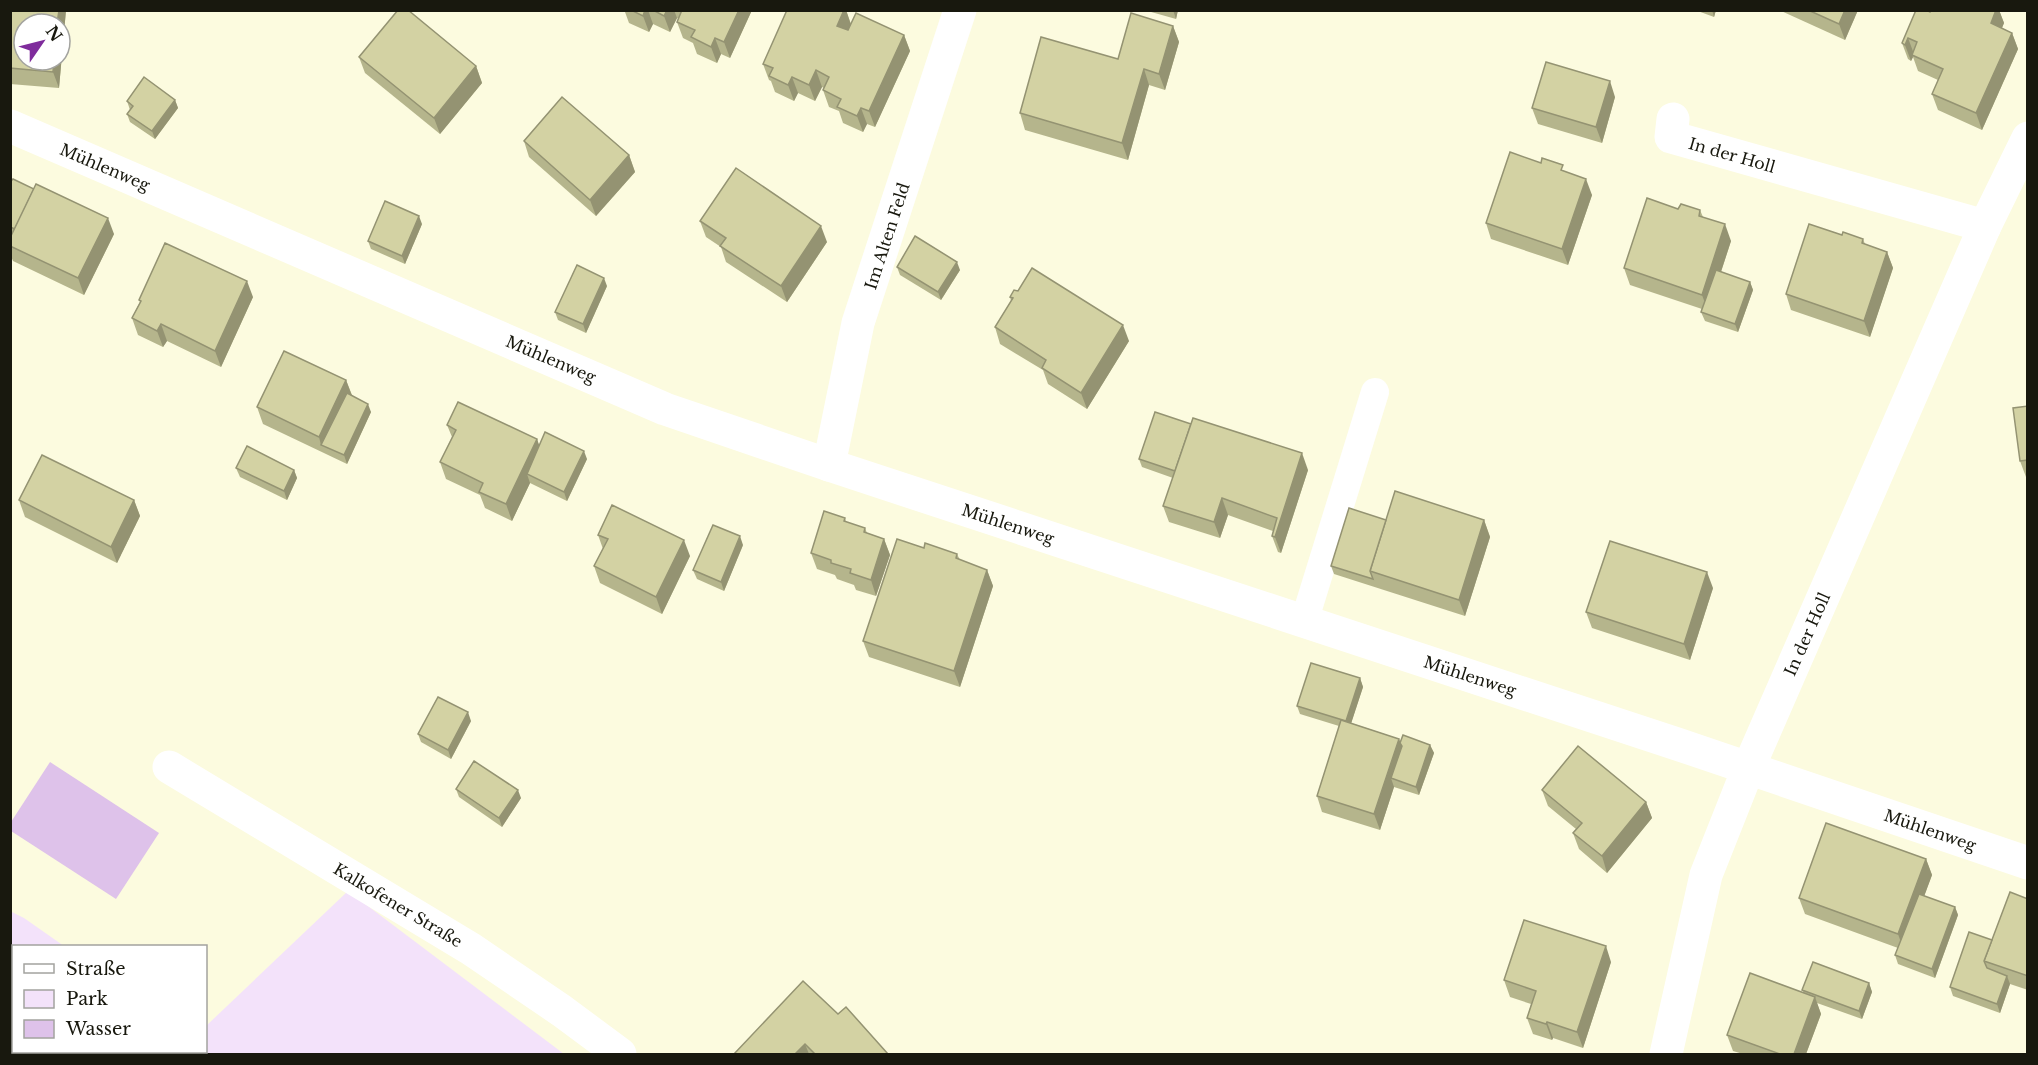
<svg xmlns="http://www.w3.org/2000/svg" width="2038" height="1065" font-family="'Libre Baskerville',serif">
<style>
.green{fill:#f3e2fa}
.forest{fill:#cbb0d7}
.water{fill:#dec2ea}
.lines{fill:none;stroke-linecap:round;stroke-linejoin:round}
.stream{stroke:#dec2ea;stroke-width:15}
.lane{stroke:#fff;stroke-width:28}
.street{stroke:#fff;stroke-width:33}
.wall{fill:#b5b58c}
.shaded-wall{fill:#949372}
.building{fill:#d3d2a3;stroke:#949372;stroke-width:1.5}
.labels{text-anchor:middle;dominant-baseline:central;stroke-width:4.5;stroke-linejoin:round;paint-order:stroke}
.street-label{font-size:16px;fill:#18180e;stroke:#fff}
</style>
<rect width="100%" height="100%" fill="#fcfbdf"/>
<!-- green -->
<polygon class="green" points="348,891 564,1054 11,1054 10,911 24,918 64,946 14,946 14,1052 206,1052 206,1026"/>
<!-- forest -->
<polygon class="forest" points="11,971 14,974 14,1052 106,1052 110,1054 11,1054"/>
<!-- water -->
<polygon class="water" points="50,762 159,833 116,899 11,831 11,822"/>
<g class="lines">
<!-- stream -->
<g class="stream">
<polyline points="10,953 14,957"/>
<polyline points="147,1052 151,1054"/>
</g>
<!-- lane -->
<polyline class="lane" points="1304,622 1375,392"/>
<!-- street -->
<g class="street">
<polyline points="1673,119 1671,137 1985,226"/>
<polyline points="10,126 665,409 829,465 1677,744 2028,863"/>
<polyline points="829,465 858,323 960,10"/>
<polyline points="169,767 471,949 562,1011 620,1054"/>
<polyline points="1666,1054 1706,875 1748,769 1985,226 2028,138"/>
</g>
</g>
<!-- wall -->
<g class="wall">
<polygon points="10,10 66,10 59,88 10,84"/>
<polygon points="624,10 752,10 730,58 721,54 717,63 697,54 693,43 683,38 677,22 679,19 677,18 670,32 653,24 649,32 629,23 625,12"/>
<polygon points="844,10 846,10 851,24 904,35 910,51 875,127 867,124 863,132 843,123 839,111 829,107 823,90 824,88 822,87 815,101 798,93 794,101 775,92 771,81 769,80 763,64"/>
<polygon points="1144,10 1178,10 1176,19"/>
<polygon points="1695,10 1716,10 1714,17"/>
<polygon points="1779,10 1858,10 1845,40"/>
<polygon points="1931,10 1999,10 2004,23 2002,28 2012,33 2018,49 1982,130 1938,110 1932,94 1938,80 1918,71 1913,57 1911,61 1908,59 1902,43"/>
<polygon points="1173,26 1179,42 1165,90 1149,85 1128,160 1025,130 1020,113 1118,59"/>
<polygon points="359,57 476,66 482,83 440,134 365,73"/>
<polygon points="1615,97 1602,143 1538,124 1532,108"/>
<polygon points="175,100 178,108 155,139 130,122 127,114 130,110 127,101"/>
<polygon points="524,141 629,155 635,172 596,216 529,157"/>
<polygon points="1566,172 1592,195 1568,265 1491,239 1486,223"/>
<polygon points="10,179 114,234 84,295 13,261 10,254 10,238 12,235 10,234"/>
<polygon points="1678,209 1700,210 1703,217 1731,241 1721,272 1750,282 1753,290 1738,332 1705,321 1701,312 1702,309 1630,285 1624,268"/>
<polygon points="700,221 827,242 787,302 726,262 721,247 706,237"/>
<polygon points="422,224 405,264 371,249 368,241"/>
<polygon points="1842,235 1863,239 1865,244 1887,252 1893,268 1870,337 1791,310 1786,294"/>
<polygon points="897,267 960,270 941,300 900,275"/>
<polygon points="607,286 586,333 558,320 555,312"/>
<polygon points="253,297 221,367 167,341 163,347 138,335 132,318 140,302 139,300"/>
<polygon points="1010,297 1129,341 1087,409 1048,384 1043,370 1000,344 995,327 1011,301"/>
<polygon points="346,380 352,395 371,412 347,464 263,424 257,407"/>
<polygon points="2028,406 2028,477 2026,477 2020,461"/>
<polygon points="447,425 537,439 539,446 587,459 567,501 530,483 512,521 485,508 480,495 446,479 440,462 452,437"/>
<polygon points="1139,459 1308,470 1281,553 1278,552 1272,536 1273,531 1228,515 1220,538 1169,522 1163,506 1173,478 1142,467"/>
<polygon points="236,468 294,470 297,478 287,500 240,477"/>
<polygon points="19,500 134,500 140,516 117,563 25,517"/>
<polygon points="845,518 846,522 865,528 867,533 884,539 890,555 876,596 856,590 854,585 837,579 835,575 817,569 811,553"/>
<polygon points="1386,520 1484,520 1490,537 1465,616 1334,574 1331,566"/>
<polygon points="598,535 690,556 662,614 600,583 594,566 603,549"/>
<polygon points="743,545 724,591 697,579 693,570"/>
<polygon points="924,548 957,554 960,560 987,570 993,586 960,687 869,657 863,641"/>
<polygon points="1713,588 1690,660 1592,628 1586,612"/>
<polygon points="1360,678 1363,687 1351,723 1399,739 1400,742 1430,745 1434,753 1419,795 1394,787 1380,830 1322,812 1317,796 1339,726 1300,714 1297,706"/>
<polygon points="471,721 451,759 421,742 418,734"/>
<polygon points="456,789 521,798 502,827 459,797"/>
<polygon points="1542,790 1646,802 1652,818 1607,873 1579,849 1573,833 1576,829 1548,806"/>
<polygon points="1926,859 1932,875 1924,896 1955,907 1958,915 1935,978 1898,964 1895,955 1898,948 1805,914 1799,898"/>
<polygon points="2028,899 2028,990 2010,984 2000,1013 1953,996 1950,987"/>
<polygon points="1611,962 1583,1048 1553,1038 1552,1040 1533,1034 1527,1018 1531,1004 1510,997 1504,980"/>
<polygon points="1869,983 1872,992 1862,1019 1817,1003 1821,1014 1806,1054 1743,1054 1733,1051 1727,1035 1804,993 1802,990"/>
<polygon points="838,1014 888,1054 734,1054"/>
</g>
<!-- shaded-wall -->
<g class="shaded-wall">
<polygon points="59,10 66,10 59,88 53,72 54,60 60,60 60,24 57,24"/>
<polygon points="645,10 648,10 653,24 649,32 643,16"/>
<polygon points="667,10 674,10 677,18 670,32 664,16"/>
<polygon points="739,10 752,10 730,58 724,42"/>
<polygon points="844,10 846,10 851,25 843,42 837,26"/>
<polygon points="1173,10 1178,10 1176,19"/>
<polygon points="1712,10 1716,10 1714,17"/>
<polygon points="1845,10 1858,10 1845,40 1839,24"/>
<polygon points="1996,10 1999,10 2004,23 1997,39 1991,23"/>
<polygon points="1173,26 1179,42 1165,90 1159,74"/>
<polygon points="2012,33 2018,49 1982,130 1976,113"/>
<polygon points="904,35 910,51 875,127 869,111"/>
<polygon points="715,38 721,54 717,63 711,47"/>
<polygon points="1908,38 1914,54 1912,55 1913,57 1911,61 1905,45"/>
<polygon points="476,66 482,83 440,134 434,118"/>
<polygon points="1144,69 1149,85 1128,160 1122,143"/>
<polygon points="816,70 822,87 815,101 809,85"/>
<polygon points="792,77 798,93 794,101 788,85"/>
<polygon points="1610,81 1615,97 1602,143 1596,127"/>
<polygon points="175,100 178,108 155,139 152,131"/>
<polygon points="861,108 867,124 863,132 857,116"/>
<polygon points="629,155 635,172 596,216 590,200"/>
<polygon points="1586,179 1592,195 1568,265 1562,249"/>
<polygon points="419,216 422,224 405,264 402,256"/>
<polygon points="108,218 114,234 84,295 78,278"/>
<polygon points="1725,224 1731,241 1708,311 1702,295"/>
<polygon points="821,226 827,242 787,302 781,286"/>
<polygon points="1887,252 1893,268 1870,337 1864,321"/>
<polygon points="957,262 960,270 941,300 938,292"/>
<polygon points="604,278 607,286 586,333 583,324"/>
<polygon points="247,281 253,297 221,367 215,351"/>
<polygon points="1750,282 1753,290 1738,332 1735,324"/>
<polygon points="161,324 167,341 163,347 157,331"/>
<polygon points="1123,325 1129,341 1087,409 1081,393"/>
<polygon points="346,380 352,396 321,445 319,437"/>
<polygon points="368,404 371,412 347,464 344,455"/>
<polygon points="537,439 543,456 527,474 530,483 512,521 506,504"/>
<polygon points="584,451 587,459 567,501 564,492"/>
<polygon points="1302,453 1308,470 1281,553 1275,537"/>
<polygon points="294,470 297,478 287,500 284,491"/>
<polygon points="1222,498 1228,515 1220,538 1214,522"/>
<polygon points="134,500 140,516 117,563 111,547"/>
<polygon points="1484,520 1490,537 1465,616 1459,600"/>
<polygon points="740,536 743,545 724,591 721,582"/>
<polygon points="884,539 890,555 876,596 871,580"/>
<polygon points="684,540 690,556 662,614 656,597"/>
<polygon points="987,570 993,586 960,687 954,671"/>
<polygon points="1707,572 1713,588 1690,660 1684,644"/>
<polygon points="1360,678 1363,687 1349,730 1346,721"/>
<polygon points="468,712 471,721 451,759 448,750"/>
<polygon points="1399,739 1405,755 1391,778 1394,787 1380,830 1374,814"/>
<polygon points="1430,745 1434,753 1419,795 1416,787"/>
<polygon points="518,790 521,798 502,827 499,818"/>
<polygon points="1646,802 1652,818 1607,873 1602,856"/>
<polygon points="1926,859 1932,875 1904,951 1898,934"/>
<polygon points="1955,907 1958,915 1935,978 1932,969"/>
<polygon points="1606,946 1611,962 1583,1048 1577,1032"/>
<polygon points="2007,976 2010,984 2000,1013 1997,1004"/>
<polygon points="1869,983 1872,992 1862,1019 1859,1011"/>
<polygon points="1815,997 1821,1014 1806,1054 1794,1054"/>
<polygon points="1547,1022 1553,1038 1552,1040 1546,1024"/>
<polygon points="805,1044 809,1054 795,1054"/>
</g>
<!-- building -->
<g class="building">
<polygon points="10,10 59,10 57,24 24,24 24,60 54,60 53,72 10,68"/>
<polygon points="398,10 408,10 476,66 434,118 359,57"/>
<polygon points="631,10 645,10 643,16"/>
<polygon points="653,10 667,10 664,16"/>
<polygon points="682,10 739,10 724,42 715,38 711,47 691,37 695,30 677,22"/>
<polygon points="787,10 844,10 837,26 848,30 856,13 904,35 869,111 861,108 857,116 837,107 841,99 823,90 829,77 816,70 809,85 792,77 788,85 769,76 773,68 763,64"/>
<polygon points="1808,10 1845,10 1839,24"/>
<polygon points="1916,10 1926,10 1930,12 1931,10 1996,10 1991,23 2012,33 1976,113 1932,94 1943,69 1912,55 1917,42 1908,38 1905,45 1902,43"/>
<polygon points="1131,13 1173,26 1159,74 1144,69 1122,143 1020,113 1041,37 1118,59"/>
<polygon points="1546,62 1610,81 1596,127 1532,108"/>
<polygon points="144,77 175,100 152,131 127,114 133,106 127,101"/>
<polygon points="562,97 629,155 590,200 524,141"/>
<polygon points="1510,152 1541,163 1542,158 1563,165 1561,170 1586,179 1562,249 1486,223"/>
<polygon points="736,168 821,226 781,286 720,246 726,238 700,221"/>
<polygon points="10,179 12,180 13,179 34,189 15,229 10,227"/>
<polygon points="36,184 108,218 78,278 10,246 10,238"/>
<polygon points="1647,198 1678,209 1681,204 1700,210 1699,216 1725,224 1702,295 1624,268"/>
<polygon points="385,201 419,216 402,256 368,241"/>
<polygon points="1809,224 1842,235 1843,232 1863,239 1862,243 1887,252 1864,321 1786,294"/>
<polygon points="915,236 957,262 938,292 897,267"/>
<polygon points="165,243 247,281 215,351 161,324 157,331 132,318 141,301 139,300"/>
<polygon points="577,265 604,278 583,324 555,312"/>
<polygon points="1032,268 1123,325 1081,393 1042,368 1046,360 995,327 1013,298 1010,297 1014,290 1018,291"/>
<polygon points="1716,270 1750,282 1735,324 1701,312"/>
<polygon points="284,351 346,380 319,437 257,407"/>
<polygon points="347,393 368,404 344,455 321,445"/>
<polygon points="458,402 537,439 506,504 479,492 483,483 440,462 456,430 447,425"/>
<polygon points="2028,406 2028,460 2020,461 2013,408"/>
<polygon points="1155,412 1191,424 1175,471 1139,459"/>
<polygon points="1193,418 1302,453 1275,537 1272,536 1277,518 1222,498 1214,522 1163,506"/>
<polygon points="545,432 584,451 564,492 527,474"/>
<polygon points="247,446 294,470 284,491 236,468"/>
<polygon points="42,455 134,500 111,547 19,500"/>
<polygon points="1395,491 1484,520 1459,600 1370,571"/>
<polygon points="612,505 684,540 656,597 594,566 608,539 598,535"/>
<polygon points="1349,508 1386,520 1370,571 1373,579 1331,566"/>
<polygon points="824,511 845,518 844,521 865,528 864,532 884,539 871,580 850,573 851,569 831,563 831,560 811,553"/>
<polygon points="713,525 740,536 721,582 693,570"/>
<polygon points="897,539 924,548 925,543 957,554 956,558 987,570 954,671 863,641"/>
<polygon points="1610,541 1707,572 1684,644 1586,612"/>
<polygon points="1311,663 1360,678 1346,721 1297,706"/>
<polygon points="438,697 468,712 448,750 418,734"/>
<polygon points="1341,720 1399,739 1374,814 1317,796"/>
<polygon points="1403,735 1430,745 1416,787 1391,778 1402,746 1400,743"/>
<polygon points="1578,746 1646,802 1602,856 1573,833 1582,823 1542,790"/>
<polygon points="474,761 518,790 499,818 456,789"/>
<polygon points="1826,823 1926,859 1898,934 1799,898"/>
<polygon points="2010,892 2028,899 2028,976 1984,961"/>
<polygon points="1919,894 1955,907 1932,969 1895,955"/>
<polygon points="1524,920 1606,946 1577,1032 1547,1022 1546,1024 1527,1018 1536,991 1504,980"/>
<polygon points="1969,932 1992,940 1984,961 1987,968 2007,976 1997,1004 1950,987"/>
<polygon points="1813,962 1869,983 1859,1011 1802,990"/>
<polygon points="1750,973 1815,997 1794,1054 1780,1054 1727,1035"/>
<polygon points="803,981 838,1014 846,1007 888,1054 815,1054 805,1044 795,1054 734,1054"/>
</g>
<g class="labels">
<!-- street labels -->
<g class="street-label">
<text transform="translate(1732 155) rotate(16)">In der Holl</text>
<text transform="translate(105 167) rotate(23)">Mühlenweg</text>
<text transform="translate(887 236) rotate(-72)">Im Alten Feld</text>
<text transform="translate(551 359) rotate(23)">Mühlenweg</text>
<text transform="translate(1008 524) rotate(18)">Mühlenweg</text>
<text transform="translate(1807 634) rotate(-66)">In der Holl</text>
<text transform="translate(1470 676) rotate(18)">Mühlenweg</text>
<text transform="translate(1930 830) rotate(19)">Mühlenweg</text>
<text transform="translate(398 905) rotate(31)">Kalkofener Straße</text>
</g>
</g>
<!-- border -->
<rect width="2038" height="1065" fill="none" stroke="#18180e" stroke-width="24"/>
<!-- legend -->
<rect x="12" y="945" width="195" height="108" fill="#ffffff" stroke="#a3a39f" stroke-width="1.5"/>
<rect x="24" y="964" width="30" height="9" fill="#ffffff" stroke="#a3a39f" stroke-width="1.5"/>
<text x="66" y="975" font-size="18" fill="#18180e">Straße</text>
<rect x="24" y="990" width="30" height="18" fill="#f3e2fa" stroke="#a3a39f" stroke-width="1.5"/>
<text x="66" y="1005" font-size="18" fill="#18180e">Park</text>
<rect x="24" y="1020" width="30" height="18" fill="#dec2ea" stroke="#a3a39f" stroke-width="1.5"/>
<text x="66" y="1035" font-size="18" fill="#18180e">Wasser</text>
<!-- north arrow -->
<g transform="translate(42 42) rotate(55)"><circle r="28" fill="#ffffff" stroke="#a3a39f" stroke-width="1.5"/>
<path d="M0-4.5L10 22L0 15L-10 22Z" fill="#7f2c9c"/>
<text y="-9" font-size="16" font-weight="bold" text-anchor="middle" fill="#18180e">N</text>
</g>
</svg>
